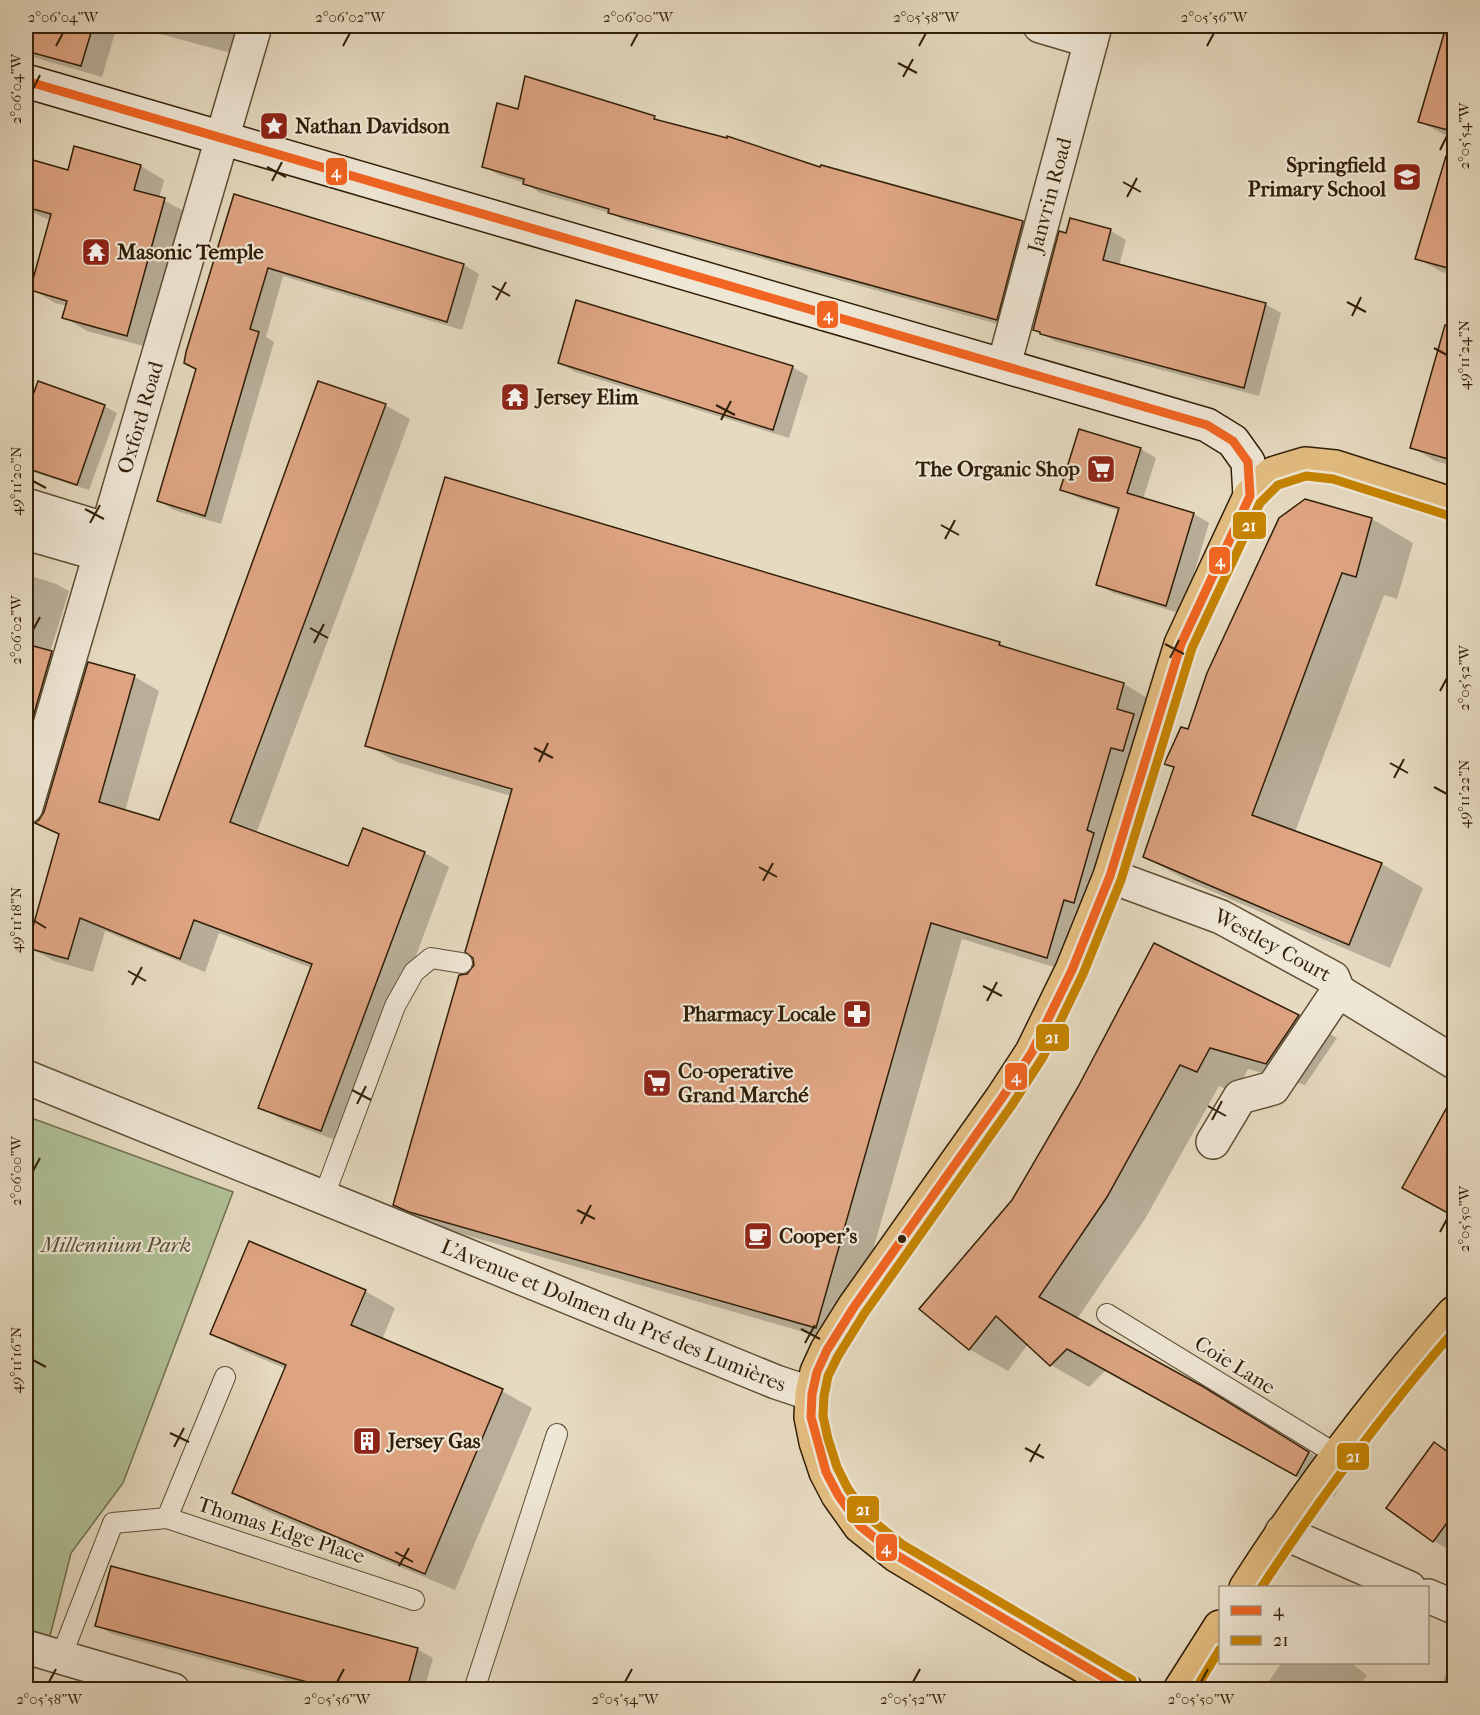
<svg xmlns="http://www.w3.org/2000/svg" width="1480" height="1715" font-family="'IM FELL French Canon',serif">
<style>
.green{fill:#b0c196;stroke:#70704e;stroke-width:1.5}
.shadow{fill:#0003}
.building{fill:#dea482;stroke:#311f07;stroke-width:1.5}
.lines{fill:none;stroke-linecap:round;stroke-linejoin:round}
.lane-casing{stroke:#5e4e35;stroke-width:22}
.street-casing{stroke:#5e4e35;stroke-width:36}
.secondary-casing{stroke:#311f07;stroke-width:36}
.primary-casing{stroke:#311f07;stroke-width:36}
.lane{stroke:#efe7d6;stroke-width:20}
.street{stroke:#efe7d6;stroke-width:33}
.secondary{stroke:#efe7d6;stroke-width:33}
.primary{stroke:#e3bd80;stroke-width:33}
.bus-1-casing{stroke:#efe7d6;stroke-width:14}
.bus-2-casing{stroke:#efe7d6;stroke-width:14}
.bus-1{stroke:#f26522;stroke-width:9}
.bus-2{stroke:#c68402;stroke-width:9}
.ticks{fill:none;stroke:#311f07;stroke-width:2}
.bus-dot{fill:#311f07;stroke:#efe7d6;stroke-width:2}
.labels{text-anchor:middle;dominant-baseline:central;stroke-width:4.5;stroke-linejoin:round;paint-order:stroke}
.poi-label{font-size:21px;font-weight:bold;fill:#311f07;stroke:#efe7d6;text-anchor:start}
.street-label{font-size:21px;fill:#311f07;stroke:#efe7d6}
.park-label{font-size:21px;font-style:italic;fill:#575032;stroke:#efe7d6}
.line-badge{stroke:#efe7d6;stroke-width:2}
.badge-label{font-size:16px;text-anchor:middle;font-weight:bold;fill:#fff}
.neatline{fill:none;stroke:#311f07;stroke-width:2}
.ticks-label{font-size:15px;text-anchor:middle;fill:#311f07}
</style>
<rect width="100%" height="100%" fill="#e6dac0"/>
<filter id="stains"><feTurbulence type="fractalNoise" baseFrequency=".00333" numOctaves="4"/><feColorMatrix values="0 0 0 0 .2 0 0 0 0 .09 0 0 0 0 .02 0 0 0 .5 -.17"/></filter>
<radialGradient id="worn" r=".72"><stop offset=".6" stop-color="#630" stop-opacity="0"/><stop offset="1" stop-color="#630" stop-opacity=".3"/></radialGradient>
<!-- green -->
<polygon class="green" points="26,1116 233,1192 123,1483 71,1553 50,1636 26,1629"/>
<!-- shadow -->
<g class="shadow">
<polygon points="26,26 117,26 102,77 26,55"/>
<polygon points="130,26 257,26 255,31 237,26 231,53"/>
<polygon points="1454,69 1454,276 1440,271 1417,258 1453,137 1443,134 1419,121"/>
<polygon points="527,78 655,118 664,123 821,168 822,166 1023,222 1038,231 1012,328 626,221 610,213 540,193 525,183 499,175 483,166 519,111"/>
<polygon points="75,148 141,166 164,180 159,198 188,213 151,348 87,331 64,317 67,306 55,303 32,289 51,220 42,217 26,208 26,181 31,161 69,172"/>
<polygon points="235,196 464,265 479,274 462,330 283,276 266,337 274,342 221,524 174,510 159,501 198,369"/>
<polygon points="1071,220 1111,231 1126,240 1119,266 1265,304 1281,313 1259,396 1057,342 1034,330"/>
<polygon points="560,363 792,367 808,376 789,438 575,372"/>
<polygon points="1454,370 1454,466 1435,461 1412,447"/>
<polygon points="39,383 104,406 117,413 89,490 26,470 26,420"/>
<polygon points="385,405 410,419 256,834 349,868 364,830 425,853 449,867 346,1144 285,1121 260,1107 312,968 219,933 205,972 105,931 93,972 54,961 29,947 61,836 38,823 45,813 89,664 135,677 159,691 125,811 160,822"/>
<polygon points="1141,449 1156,458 1143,499 1194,514 1209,523 1182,614 1113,593 1098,584 1120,511 1078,498 1062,489"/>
<polygon points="1305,500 1372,519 1413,543 1397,599 1384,595 1295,832 1382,864 1423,888 1390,968 1186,880 1145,857 1175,769 1166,763 1189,731"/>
<polygon points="26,574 56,584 69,591 50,652 64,660 26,790"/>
<polygon points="999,643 1012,651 1124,684 1154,702 1077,974 962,939 846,1344 441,1228 425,1222 395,1205 468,975 475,966 511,796 397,762 367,745"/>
<polygon points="1155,945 1299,1016 1337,1038 1305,1085 1248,1069 1236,1093 1219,1086 1145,1219 1077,1319 1241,1410 1346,1475 1334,1497 1106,1370 1089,1387 1051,1365 1028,1344 1008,1371 969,1349 1014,1201 1079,1087"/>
<polygon points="365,1291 395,1308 382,1340 502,1391 532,1408 455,1590 264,1510 234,1493 286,1369 242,1350 212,1333"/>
<polygon points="1434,1444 1454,1456 1454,1542 1449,1550 1434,1541"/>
<polygon points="97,1625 417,1649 433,1658 424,1690 321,1690 112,1634"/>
<polygon points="1282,1662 1350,1662 1367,1675 1356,1690 1263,1690"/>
<polygon points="1450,1663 1454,1665 1454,1690 1440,1690"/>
</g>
<!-- building -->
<g class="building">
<polygon points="26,26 93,26 81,66 26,51"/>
<polygon points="1446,27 1455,29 1455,132 1418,122"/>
<polygon points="525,76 655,116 654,119 727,138 727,136 820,167 821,165 1023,221 997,320 608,213 609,209 523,184 524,179 482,167 497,103 518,109"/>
<polygon points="74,146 141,165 134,190 165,198 127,336 62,318 67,301 30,290 51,214 26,207 26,158 68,170"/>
<polygon points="1446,156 1455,157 1455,270 1415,259"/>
<polygon points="234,194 464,264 447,322 268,268 250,329 259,332 205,516 157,501 196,369 184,363 186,352"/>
<polygon points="1070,218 1111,229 1103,260 1266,303 1244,388 1040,334 1040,332 1033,330 1059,231 1066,233"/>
<polygon points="576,300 793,366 773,430 558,363"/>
<polygon points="1445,325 1455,327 1455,461 1410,448"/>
<polygon points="38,381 105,405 77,485 26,468 26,415"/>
<polygon points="318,381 386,404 230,822 348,866 363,828 425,852 321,1131 258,1108 312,964 194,920 180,959 80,918 68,959 27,948 59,834 35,823 39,820 44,812 88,662 135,675 99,802 159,820"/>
<polygon points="1079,429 1141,448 1127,493 1194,513 1166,606 1096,585 1119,508 1060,490"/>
<polygon points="445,477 1000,642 999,645 1124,683 1117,709 1134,714 1123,751 1111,748 1087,830 1094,833 1074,903 1064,900 1047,958 931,923 816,1328 409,1212 393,1205 459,975 467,974 474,965 473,958 465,952 512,789 365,746"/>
<polygon points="1305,499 1372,518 1356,577 1342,573 1252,815 1382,863 1349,945 1143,857 1174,767 1164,764 1165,762 1181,727 1188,729 1207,673 1279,518"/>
<polygon points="26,644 52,651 26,742"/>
<polygon points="1154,943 1299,1015 1266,1064 1210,1048 1197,1072 1180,1065 1107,1197 1039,1297 1202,1386 1309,1452 1296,1476 1067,1349 1050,1366 996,1316 969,1350 919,1309 1012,1200 1078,1087"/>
<polygon points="1455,1093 1455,1217 1402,1188"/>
<polygon points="249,1241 366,1290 351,1325 503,1389 425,1574 232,1493 286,1365 210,1334"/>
<polygon points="1434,1442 1455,1457 1455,1512 1433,1542 1386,1508"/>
<polygon points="111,1566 418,1648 407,1689 334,1689 95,1626"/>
</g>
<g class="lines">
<!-- lane casing -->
<g class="lane-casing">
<g id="lane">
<polyline points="324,1196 395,1006 414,972 431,958 462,963"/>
<polyline points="1107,1314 1339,1456"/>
<polyline points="167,1518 414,1600"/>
<polyline points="61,1657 113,1523 167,1518 225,1377"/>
<polyline points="474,1690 557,1434"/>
</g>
</g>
<!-- street casing -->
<g class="street-casing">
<g id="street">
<polyline points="1040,26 1091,41"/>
<path id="s1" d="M1004,365l91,-339"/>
<polyline points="26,505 107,530"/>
<polyline points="26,533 99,554"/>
<path id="s2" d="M26,807l229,-781"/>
<path id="s3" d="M1110,876l111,41 112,61 5,13 -65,97 -33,9 -27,45"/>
<polyline points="1338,991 1454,1062"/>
<path id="s4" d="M26,1077c251,100 500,203 750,305l36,12"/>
<polyline points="1282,1532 1409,1588"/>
<polyline points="1428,1596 1454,1607"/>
<polyline points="26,1647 173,1690"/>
</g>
</g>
<!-- secondary casing -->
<g class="secondary-casing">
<polyline id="secondary" points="26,81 1207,425 1233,441 1248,462 1250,496"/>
</g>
<!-- primary casing -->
<g class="primary-casing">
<g id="primary">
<path d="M1246,1588c62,-97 133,-190 208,-275"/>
<polyline points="1126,1690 1050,1647 896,1555 860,1526 838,1495 826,1472 816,1442 811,1417 812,1394 817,1372 827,1350 854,1307 1002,1098 1032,1052 1072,970 1110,876 1181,644 1250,496 1272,474 1305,464 1335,467 1454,505"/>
<polyline points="1180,1690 1220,1627"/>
</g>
</g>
<!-- lane -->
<use href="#lane" class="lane"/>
<!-- street -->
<use href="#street" class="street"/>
<!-- secondary -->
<use href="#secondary" class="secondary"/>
<!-- primary -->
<use href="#primary" class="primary"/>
<!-- bus-1 casing -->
<g class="bus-1-casing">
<polyline id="bus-1" points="26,81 1207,425 1233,441 1248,462 1250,496 1181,644 1110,876 1072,970 1032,1052 1002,1098 854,1307 827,1350 817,1372 812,1394 811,1417 826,1472 838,1495 860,1526 896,1555 1125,1690"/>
</g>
<!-- bus-2 casing -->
<g class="bus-2-casing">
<g id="bus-2">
<path d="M1261,1588c59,-90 123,-176 193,-257"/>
<polyline points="1132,1680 903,1545 869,1518 848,1489 837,1467 828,1439 823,1416 824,1396 828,1376 838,1356 864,1314 1012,1105 1043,1057 1083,974 1121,880 1192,648 1260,503 1278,485 1306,476 1333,479 1450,516"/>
<polyline points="1195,1690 1220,1649"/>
</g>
</g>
<!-- bus-1 -->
<use href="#bus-1" class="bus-1"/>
<!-- bus-2 -->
<use href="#bus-2" class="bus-2"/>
</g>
<!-- ticks -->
<path class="ticks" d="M56,46l7,-13M343,46l7,-13M631,46l7,-13M919,46l7,-13M1207,46l7,-13M898,63l19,10M903,77l10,-18M33,89l7,-14M1440,150l7,-14M267,167l19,10M272,181l10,-19M1123,182l18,10M1127,197l10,-19M492,286l18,10M496,300l10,-18M1347,302l19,10M1352,316l9,-19M1434,348l13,7M716,405l19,10M721,420l10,-19M33,481l13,7M85,509l19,10M90,523l10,-18M941,525l18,10M945,539l10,-19M310,628l18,10M33,630l7,-13M314,643l10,-19M1165,644l19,10M1170,658l9,-18M1440,691l7,-13M534,748l19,10M539,762l9,-19M1390,763l18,10M1394,778l10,-19M1434,787l13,7M759,867l18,10M763,881l10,-18M33,920l13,8M128,971l18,10M132,985l10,-18M983,986l19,10M987,1001l10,-19M352,1090l19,10M357,1104l9,-18M1208,1106l18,10M1212,1120l10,-19M33,1171l7,-13M577,1210l18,9M581,1224l10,-19M1440,1232l7,-13M801,1329l19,10M805,1343l10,-18M33,1360l13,7M170,1433l19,9M174,1447l10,-19M1025,1448l19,10M1030,1462l10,-18M395,1552l18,10M399,1566l10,-18M49,1682l7,-13M337,1682l7,-13M625,1682l7,-13M913,1682l7,-13M1201,1682l7,-13"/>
<!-- icons -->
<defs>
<g id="sight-square" transform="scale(1.5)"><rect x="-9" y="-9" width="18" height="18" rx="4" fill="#8f2418" stroke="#efe7d6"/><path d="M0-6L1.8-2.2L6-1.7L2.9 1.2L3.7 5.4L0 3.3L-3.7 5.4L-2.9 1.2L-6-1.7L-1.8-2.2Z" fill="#fff"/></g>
<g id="school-square" transform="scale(1.5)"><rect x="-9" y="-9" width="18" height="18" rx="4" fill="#8f2418" stroke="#efe7d6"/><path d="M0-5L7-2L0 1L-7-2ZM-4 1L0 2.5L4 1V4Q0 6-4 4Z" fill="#fff"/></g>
<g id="temple-square" transform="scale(1.5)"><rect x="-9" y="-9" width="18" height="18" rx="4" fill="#8f2418" stroke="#efe7d6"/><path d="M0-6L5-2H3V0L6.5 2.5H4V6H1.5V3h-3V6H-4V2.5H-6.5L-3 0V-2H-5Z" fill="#fff"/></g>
<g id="supermarket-square" transform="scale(1.5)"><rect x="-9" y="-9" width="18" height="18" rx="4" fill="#8f2418" stroke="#efe7d6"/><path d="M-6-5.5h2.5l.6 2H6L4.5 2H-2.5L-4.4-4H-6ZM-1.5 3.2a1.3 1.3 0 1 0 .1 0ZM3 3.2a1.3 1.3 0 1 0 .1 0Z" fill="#fff"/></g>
<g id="pharmacy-square" transform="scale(1.5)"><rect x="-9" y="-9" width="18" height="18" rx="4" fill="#8f2418" stroke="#efe7d6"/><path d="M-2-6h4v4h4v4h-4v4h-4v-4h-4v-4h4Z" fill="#fff"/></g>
<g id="cafe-square" transform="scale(1.5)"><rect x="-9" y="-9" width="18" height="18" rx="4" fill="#8f2418" stroke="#efe7d6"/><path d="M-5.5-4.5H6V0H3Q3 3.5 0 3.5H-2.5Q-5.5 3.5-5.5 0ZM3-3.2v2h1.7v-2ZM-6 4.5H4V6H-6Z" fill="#fff"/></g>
<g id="building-square" transform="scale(1.5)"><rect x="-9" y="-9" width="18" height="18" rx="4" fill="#8f2418" stroke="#efe7d6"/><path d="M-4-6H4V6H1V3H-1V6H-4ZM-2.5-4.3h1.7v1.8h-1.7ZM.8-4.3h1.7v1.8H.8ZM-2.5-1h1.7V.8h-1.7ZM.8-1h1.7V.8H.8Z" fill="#fff"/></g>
</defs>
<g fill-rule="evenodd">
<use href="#sight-square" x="274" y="126"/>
<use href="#school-square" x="1407" y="177"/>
<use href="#temple-square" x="96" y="252"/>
<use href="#temple-square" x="515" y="397"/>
<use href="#supermarket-square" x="1101" y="469"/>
<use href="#pharmacy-square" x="857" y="1014"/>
<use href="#supermarket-square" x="657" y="1083"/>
<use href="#cafe-square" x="758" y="1236"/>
<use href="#building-square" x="367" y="1441"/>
</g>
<!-- markers -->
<circle class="bus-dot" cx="902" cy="1239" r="5"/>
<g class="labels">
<!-- poi labels -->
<g class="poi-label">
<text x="295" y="126">Nathan Davidson</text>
<text x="1386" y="165" text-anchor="end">Springfield<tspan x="1386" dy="24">Primary School</tspan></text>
<text x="117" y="252">Masonic Temple</text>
<text x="536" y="397">Jersey Elim</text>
<text x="1080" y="469" text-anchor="end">The Organic Shop</text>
<text x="836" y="1014" text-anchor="end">Pharmacy Locale</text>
<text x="678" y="1071">Co-operative<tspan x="678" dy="24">Grand Marché</tspan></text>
<text x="779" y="1236">Cooper's</text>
<text x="388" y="1441">Jersey Gas</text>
</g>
<!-- street labels -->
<g class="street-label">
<text stroke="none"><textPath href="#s1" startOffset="176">Janvrin Road</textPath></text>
<text stroke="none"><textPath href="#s2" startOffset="406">Oxford Road</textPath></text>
<text stroke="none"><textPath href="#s3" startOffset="177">Westley Court</textPath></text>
<text stroke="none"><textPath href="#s4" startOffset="634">L'Avenue et Dolmen du Pré des Lumières</textPath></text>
<text transform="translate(1235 1365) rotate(32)">Coie Lane</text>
<text transform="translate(281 1530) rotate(18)">Thomas Edge Place</text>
</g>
<!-- park labels -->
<g class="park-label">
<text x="116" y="1245">Millennium Park</text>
</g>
</g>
<g class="line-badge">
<rect x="325" y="157" width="23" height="29" rx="6" fill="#f26522"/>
<rect x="816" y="300" width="23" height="29" rx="6" fill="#f26522"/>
<rect x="1232" y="511" width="35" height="29" rx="6" fill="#c68402"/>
<rect x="1208" y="546" width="23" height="29" rx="6" fill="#f26522"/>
<rect x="1035" y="1023" width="35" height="29" rx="6" fill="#c68402"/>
<rect x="1004" y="1062" width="24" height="29" rx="6" fill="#f26522"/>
<rect x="1336" y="1442" width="34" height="29" rx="6" fill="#c68402"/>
<rect x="846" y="1495" width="34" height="29" rx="6" fill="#c68402"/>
<rect x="875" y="1533" width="23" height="29" rx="6" fill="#f26522"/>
</g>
<g class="badge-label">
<text x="336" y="177">4</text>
<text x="828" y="320">4</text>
<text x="1249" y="531">21</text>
<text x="1220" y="566">4</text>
<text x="1052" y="1043">21</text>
<text x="1016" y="1082">4</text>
<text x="1353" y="1462">21</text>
<text x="863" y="1515">21</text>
<text x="886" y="1553">4</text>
</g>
<!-- margin -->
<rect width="1480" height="1715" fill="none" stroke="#e6dac0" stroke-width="66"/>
<!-- legend -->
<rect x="1219" y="1586" width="210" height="78" fill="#efe7d6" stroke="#a39783" stroke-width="1.5"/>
<rect x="1231" y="1606" width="30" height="9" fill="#f26522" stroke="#a39783" stroke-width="1.5"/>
<text x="1273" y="1616" font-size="18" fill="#311f07">4</text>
<rect x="1231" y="1636" width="30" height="9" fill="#c68402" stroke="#a39783" stroke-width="1.5"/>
<text x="1273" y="1646" font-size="18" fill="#311f07">21</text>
<rect x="33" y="33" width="1414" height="1649" class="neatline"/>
<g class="ticks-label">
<text x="63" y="22">2°06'04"W</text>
<text x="350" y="22">2°06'02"W</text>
<text x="638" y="22">2°06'00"W</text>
<text x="926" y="22">2°05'58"W</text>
<text x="1214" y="22">2°05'56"W</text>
<text transform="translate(16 89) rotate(-90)" y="5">2°06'04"W</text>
<text transform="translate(1464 136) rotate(-90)" y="5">2°05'54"W</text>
<text transform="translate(1464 355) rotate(-90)" y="5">49°11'24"N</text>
<text transform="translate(16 481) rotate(-90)" y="5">49°11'20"N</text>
<text transform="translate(16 630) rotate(-90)" y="5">2°06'02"W</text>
<text transform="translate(1464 678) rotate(-90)" y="5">2°05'52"W</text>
<text transform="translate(1464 794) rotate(-90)" y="5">49°11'22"N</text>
<text transform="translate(16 920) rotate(-90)" y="5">49°11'18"N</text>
<text transform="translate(16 1171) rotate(-90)" y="5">2°06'00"W</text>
<text transform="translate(1464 1219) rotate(-90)" y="5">2°05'50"W</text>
<text transform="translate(16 1360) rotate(-90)" y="5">49°11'16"N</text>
<text x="49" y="1704">2°05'58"W</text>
<text x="337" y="1704">2°05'56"W</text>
<text x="625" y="1704">2°05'54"W</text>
<text x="913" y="1704">2°05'52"W</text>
<text x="1201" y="1704">2°05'50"W</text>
</g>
<rect width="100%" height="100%" filter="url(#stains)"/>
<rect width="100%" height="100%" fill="url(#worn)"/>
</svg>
